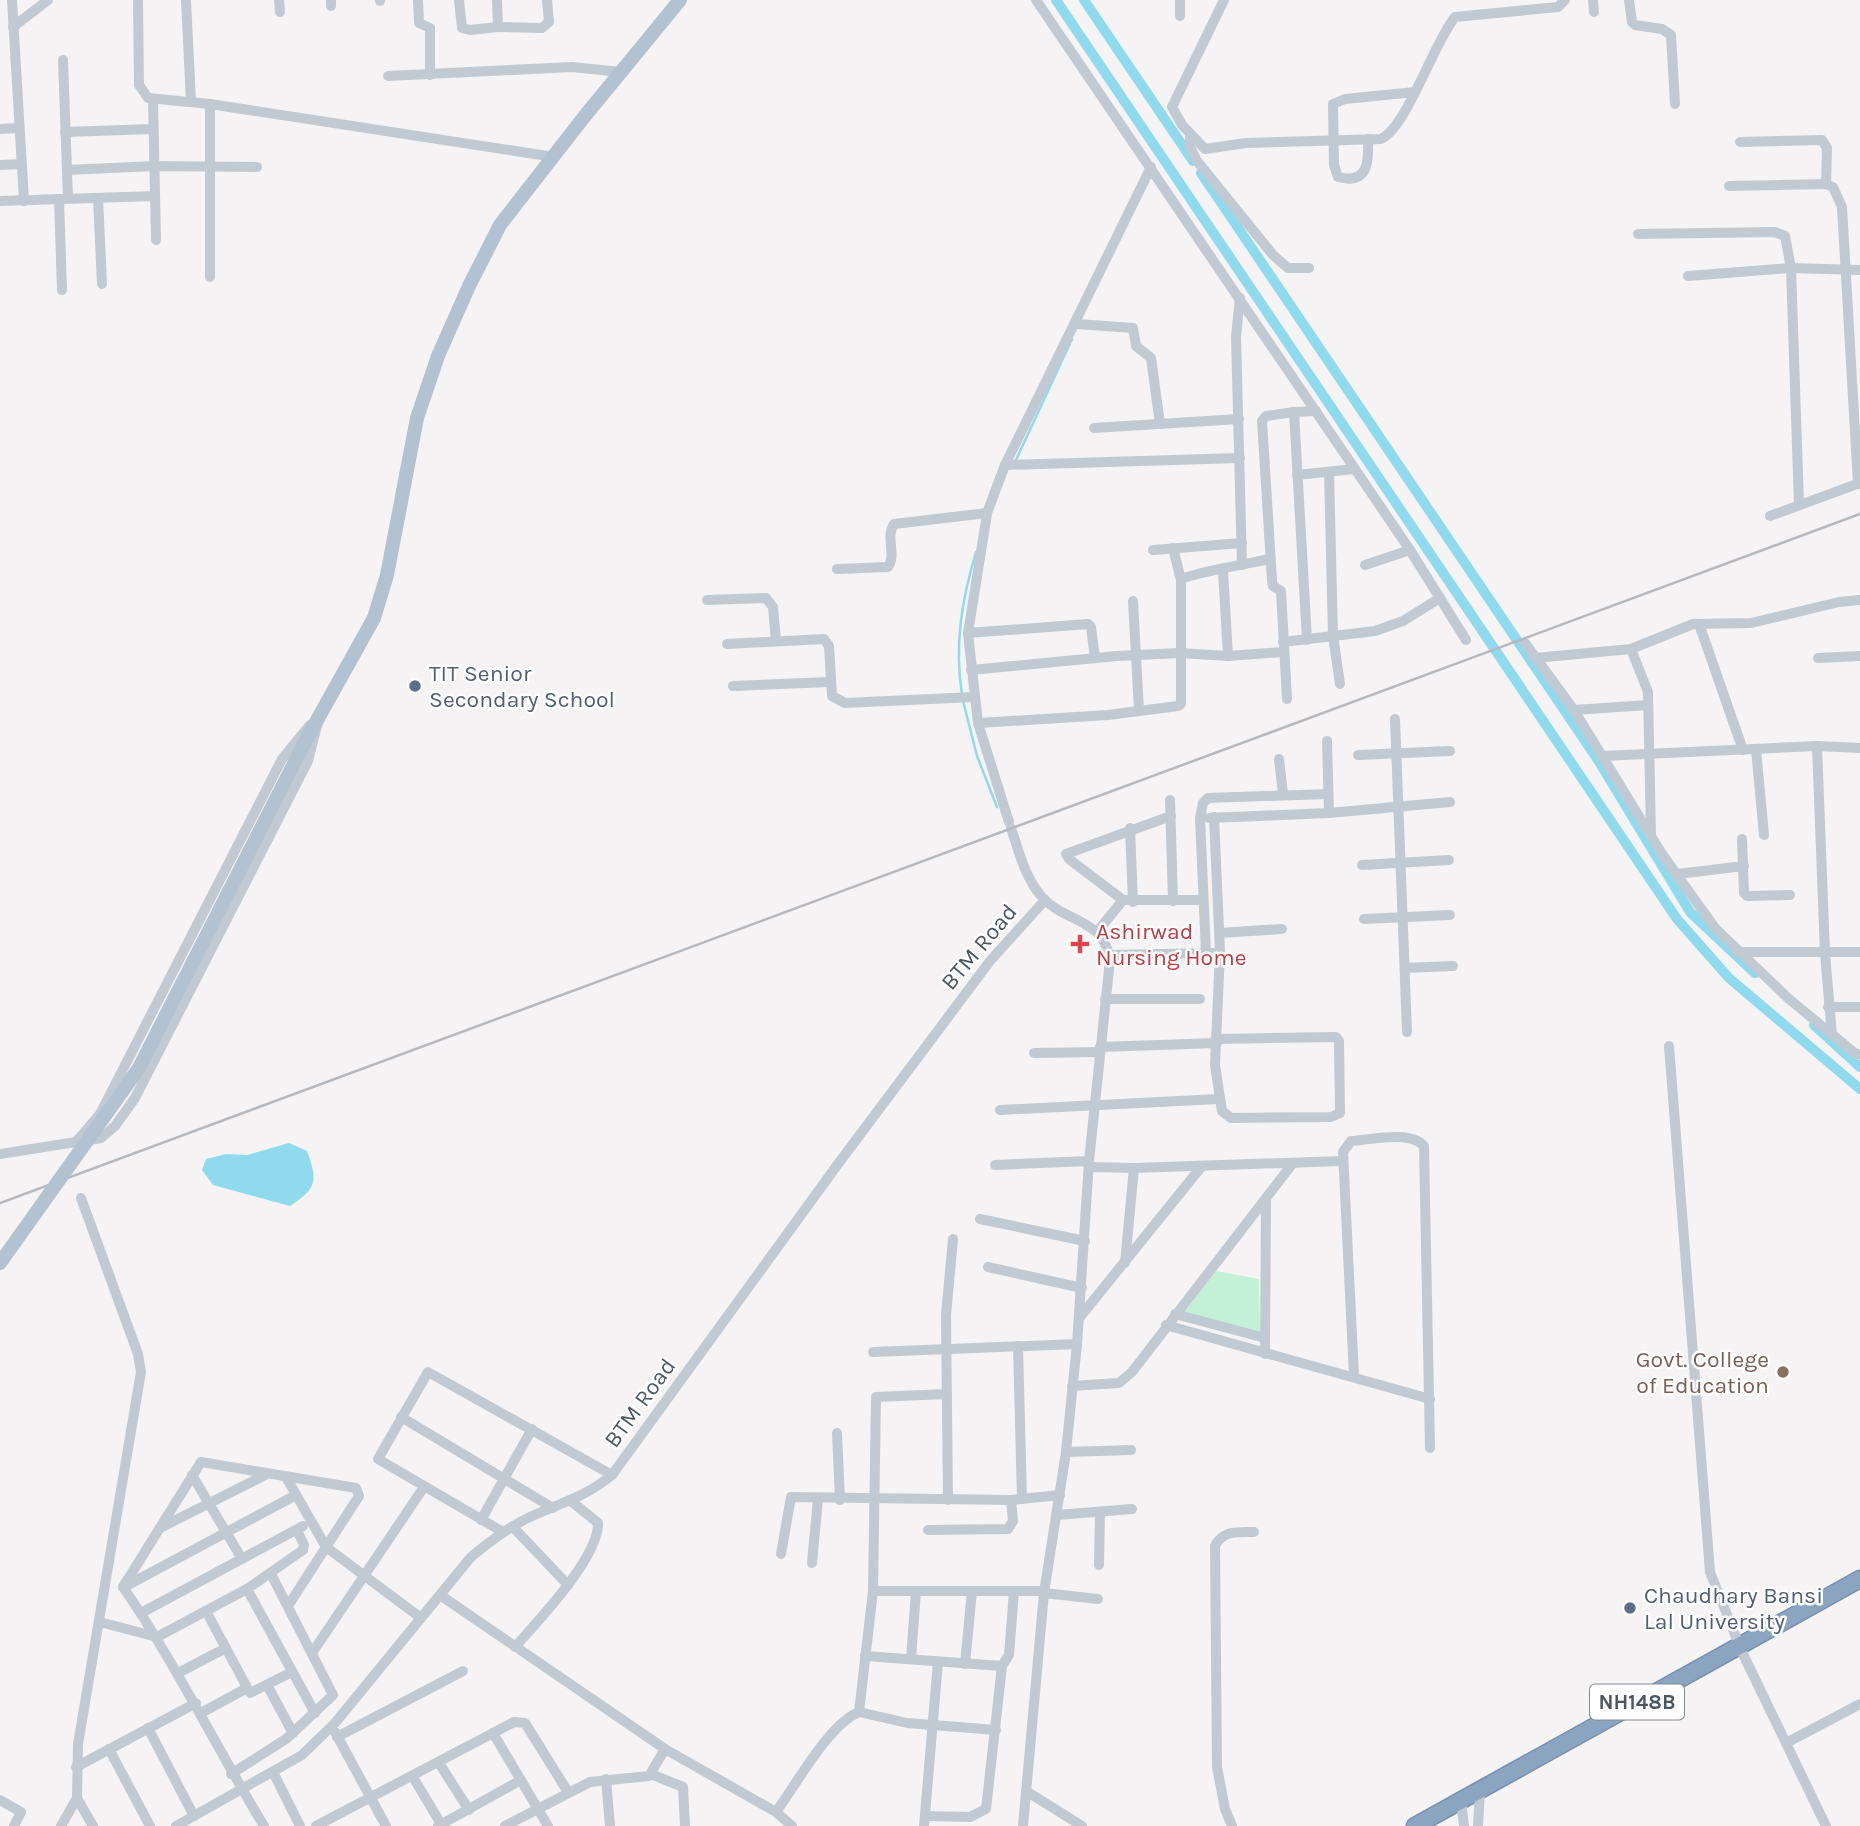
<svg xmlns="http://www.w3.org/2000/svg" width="1860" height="1826" font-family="Karla,sans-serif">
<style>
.green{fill:#c3f1d5}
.water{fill:#90daee}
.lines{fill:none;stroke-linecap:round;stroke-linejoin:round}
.stream{stroke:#90daee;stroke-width:2.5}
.canal{stroke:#90daee;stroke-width:10}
.highway-casing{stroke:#7690ad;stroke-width:19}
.minor{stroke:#c1cad2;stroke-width:10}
.major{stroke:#b3c2d1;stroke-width:14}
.highway{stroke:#8ba5c1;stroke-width:16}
.rail{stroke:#b5b8bd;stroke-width:2.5}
.major-bridge{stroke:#b3c2d1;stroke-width:14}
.service-dot{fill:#5c6f8a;stroke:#fff;stroke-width:2.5}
.health-dot{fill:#e0444e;stroke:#fff;stroke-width:2.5}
.education-dot{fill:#8d6e63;stroke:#fff;stroke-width:2.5}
.labels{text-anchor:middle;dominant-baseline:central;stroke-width:5;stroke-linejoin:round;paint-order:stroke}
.shield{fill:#fff;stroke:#808990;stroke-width:2}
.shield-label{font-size:21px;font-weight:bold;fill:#4a5661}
.service-label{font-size:23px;fill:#4e5e75;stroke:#fff;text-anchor:start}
.health-label{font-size:23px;fill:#be3a42;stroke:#fff;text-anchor:start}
.street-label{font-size:23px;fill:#4a5661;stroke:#fff}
.education-label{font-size:23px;fill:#785e54;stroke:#fff;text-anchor:end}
</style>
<rect width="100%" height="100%" fill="#f5f3f3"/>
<!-- green -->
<polygon class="green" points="1216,1271 1259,1279 1260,1332 1185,1312"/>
<!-- water -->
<path class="water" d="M289,1143l18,8c11,30 10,37 -17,55l-77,-21 -11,-15 4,-11 20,-5 21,1z"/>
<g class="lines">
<!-- stream -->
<g class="stream">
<polyline points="1016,460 1072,339"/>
<path d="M962,694c-8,-49 0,-95 14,-142"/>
<polyline points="963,701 977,756 997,807"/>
</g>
<!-- canal -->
<g class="canal">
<polyline points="1056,0 1677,919 1729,978 1860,1089"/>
<polyline points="1084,0 1193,161"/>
<polyline points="1201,173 1598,760 1690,912 1755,973"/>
<polyline points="1814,1025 1860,1067"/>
</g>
<!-- highway casing -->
<g class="highway-casing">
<polyline id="highway" points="1415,1826 1860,1579"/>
</g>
<!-- minor -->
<g class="minor">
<polyline points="12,0 24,201"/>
<polyline points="138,0 139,85 148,98 210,104 554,157"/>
<polyline points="186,0 191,102"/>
<polyline points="279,0 280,12"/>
<polyline points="331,0 331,6"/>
<polyline points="380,0 380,1"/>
<polyline points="418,0 419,23 430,28 430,75"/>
<polyline points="459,0 462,28 470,30 498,27"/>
<polyline points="497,0 498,27 542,28 549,22 547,0"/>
<polyline points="1036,0 1410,550 1466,640"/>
<polyline points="1180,0 1180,16"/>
<path d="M1224,0l-52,107 10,18 23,24 41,-6 135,-4c26,-12 53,-97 74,-122l103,-10 7,-7"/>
<polyline points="1593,0 1594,12"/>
<polyline points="1629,0 1632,22 1635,25 1662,29 1671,35 1675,104"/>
<polyline points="13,27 48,0"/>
<polyline points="63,60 68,198"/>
<polyline points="388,76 572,67 621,72"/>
<polyline points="153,100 156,240"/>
<polyline points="210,104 210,277"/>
<polyline points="0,129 18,128"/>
<polyline points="65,132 153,129"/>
<polyline points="1190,135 1190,147 1197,161 1273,255 1288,268 1309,268"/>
<path d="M1368,139c1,23 0,46 -30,38l-4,-12 -1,-61 12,-5 70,-7"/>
<polyline points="1740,142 1822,140 1827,148 1826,184"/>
<polyline points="0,165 21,164"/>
<polyline points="67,170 155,166 257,167"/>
<polyline points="1729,186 1826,184 1833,187 1842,207 1858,484"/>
<polyline points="98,198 102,284"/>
<polyline points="59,199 62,290"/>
<polyline points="0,201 155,196"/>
<polyline points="1638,234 1775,232 1785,236 1791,268 1799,505"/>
<polyline points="1688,276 1791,268 1860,270"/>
<polyline points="1240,298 1236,336 1242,565"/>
<polyline points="1077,324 1133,328 1136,346 1151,358 1160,424"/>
<polyline points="1094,428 1239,419"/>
<polyline points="1005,465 1240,458"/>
<polyline points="1329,472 1333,636 1340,684"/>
<polyline points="1297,475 1354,469"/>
<polyline points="987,514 968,633 978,723 1009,822"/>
<polyline points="1770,516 1860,483"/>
<polyline points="1173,548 1181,580"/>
<polyline points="1153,550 1242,543"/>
<polyline points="1365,565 1410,550"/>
<path d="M837,569l51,-2c9,-13 -3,-29 6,-43l93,-11 18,-48 146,-298"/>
<polyline points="1223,571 1228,656"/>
<polyline points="707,600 766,598 773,607 776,641"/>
<polyline points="1133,601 1139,711"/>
<polyline points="1699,624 1743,750"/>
<polyline points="968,633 1088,624 1091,627 1095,658"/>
<polyline points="1307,640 1294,412 1316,411"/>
<polyline points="1283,642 1375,631 1403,621 1440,598"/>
<polyline points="1525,643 1574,710 1662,854 1715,928 1789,999 1856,1054 1860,1054"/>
<polyline points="727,644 824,639 829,646 832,696 845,703 974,697"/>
<polyline points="1631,649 1648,692 1651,835"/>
<polyline points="1535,658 1631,649 1693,624 1751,623 1839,602 1860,600"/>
<polyline points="1818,658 1860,656"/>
<polyline points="971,670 1117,656 1179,653 1228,656 1283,652"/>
<polyline points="733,686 829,682"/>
<polyline points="1287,699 1281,591 1273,586 1272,580 1262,421 1266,416 1294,412"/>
<polyline points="1574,710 1648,705"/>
<polyline points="1395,719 1407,1032"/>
<path d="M978,723l130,-8 70,-9 3,-2v-124c6,-6 75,-18 89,-21"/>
<polyline points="1327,741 1329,813"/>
<polyline points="1817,746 1825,954 1832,1035"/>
<polyline points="1756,749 1764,835"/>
<polyline points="1358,755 1450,751"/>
<polyline points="1602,756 1817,746 1860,748"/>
<polyline points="1279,759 1283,794"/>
<polyline points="1170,800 1173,901"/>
<polyline points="1214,817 1220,952 1215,1065 1222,1111 1231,1118 1331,1117 1340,1113 1339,1041 1336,1037 1218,1039"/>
<polyline points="1209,818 1329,813 1450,802"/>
<path d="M1011,828c8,24 14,50 31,69 23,26 62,21 68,63l-21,201 -12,183 -11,108 -22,141 -21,233"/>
<polyline points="1130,828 1133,902"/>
<polyline points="1742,839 1744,893 1747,896 1790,895"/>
<polyline points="1362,865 1449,860"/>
<polyline points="1677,874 1744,866"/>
<polyline points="1123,900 1069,859 1066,854 1171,816"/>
<polyline points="1364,919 1450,915"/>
<polyline points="1097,932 1123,900 1203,900"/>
<polyline points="1219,933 1282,929"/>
<polyline points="1737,952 1860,952"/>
<polyline points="1206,953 1200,818 1203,803 1208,798 1328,794"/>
<polyline points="1109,955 1213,953"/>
<polyline points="1405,968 1453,966"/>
<polyline points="1105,999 1200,999"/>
<polyline points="1828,1007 1860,1007"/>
<polyline points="1669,1046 1710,1572 1742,1652 1826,1826"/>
<polyline points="1100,1047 1217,1043"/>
<polyline points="1034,1053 1100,1052"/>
<polyline points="1000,1110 1218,1099"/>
<polyline points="76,1142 100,1114 282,759 310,725"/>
<polyline points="0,1154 101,1138 115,1126 135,1098 308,761 318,722"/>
<polyline points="995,1165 1089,1161"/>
<polyline points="1089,1167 1134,1168 1342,1161"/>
<polyline points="81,1198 138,1354 141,1372 78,1744 77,1798 93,1826"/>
<polyline points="980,1219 1085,1241"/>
<polyline points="1125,1263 1134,1168"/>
<polyline points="988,1267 1082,1288"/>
<polyline points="1175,1314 1265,1338"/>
<polyline points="1080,1317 1202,1166"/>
<polyline points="1166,1325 1430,1399"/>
<polyline points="1018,1346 1022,1499"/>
<polyline points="873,1352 1077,1344"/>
<polyline points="1265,1354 1266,1201"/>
<path d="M1354,1376l-11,-224 8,-11c20,-1 59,-11 73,5l6,302"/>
<polyline points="1072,1386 1119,1383 1132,1372 1293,1163"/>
<polyline points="401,1417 553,1508"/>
<polyline points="837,1433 840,1500"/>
<polyline points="1066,1452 1131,1450"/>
<polyline points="192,1475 242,1559"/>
<polyline points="286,1477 326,1547 421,1618"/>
<polyline points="948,1500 946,1315 953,1239"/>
<polyline points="1057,1515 1132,1509"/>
<polyline points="481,1520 532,1429"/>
<polyline points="513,1527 568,1585"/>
<polyline points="160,1528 267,1474"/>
<polyline points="928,1530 1008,1529 1013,1521 1011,1500"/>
<polyline points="503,1532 378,1459 428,1372 612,1475"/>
<polyline points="781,1554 791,1497 1011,1500 1060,1495"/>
<polyline points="812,1563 818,1499"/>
<polyline points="1099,1565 1100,1513"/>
<polyline points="126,1586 296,1495"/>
<polyline points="123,1587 201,1462 356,1488 359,1496 288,1606"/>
<path d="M123,1587c53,77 93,160 141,239"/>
<polyline points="247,1589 315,1713"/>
<polyline points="873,1591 1044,1591"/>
<polyline points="1044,1593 1098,1599"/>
<polyline points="440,1595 665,1749 776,1812 792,1826"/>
<polyline points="206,1611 250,1693 292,1672"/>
<polyline points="141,1613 303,1526"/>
<polyline points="100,1622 157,1637 247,1589 303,1550 304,1545 297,1530"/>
<path d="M515,1647c23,-26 84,-90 83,-124l-27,-22"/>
<polyline points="312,1653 424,1487"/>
<polyline points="865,1656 1002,1666"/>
<polyline points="911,1659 916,1591"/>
<polyline points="965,1664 972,1591"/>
<polyline points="178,1673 226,1648"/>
<polyline points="267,1685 293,1733"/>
<polyline points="859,1712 907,1723 996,1730"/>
<polyline points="201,1713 247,1688"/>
<polyline points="148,1728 194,1816"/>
<polyline points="335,1732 386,1826"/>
<polyline points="493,1733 548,1826"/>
<polyline points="337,1737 463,1671"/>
<polyline points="1788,1742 1860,1704"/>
<polyline points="109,1749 150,1826"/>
<polyline points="439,1763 469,1810"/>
<polyline points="76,1767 196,1703"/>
<polyline points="273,1772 300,1826"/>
<polyline points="231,1774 286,1739 333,1695 271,1574"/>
<polyline points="651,1774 683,1787 685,1826"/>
<polyline points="413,1777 441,1824"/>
<polyline points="606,1779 610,1826"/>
<polyline points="1026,1791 1082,1826"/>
<polyline points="0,1800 21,1812 14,1826"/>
<polyline points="1461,1801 1464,1826"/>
<path d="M776,1812c20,-27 53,-88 83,-100l14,-121 3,-194 71,-3"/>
<polyline points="927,1816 970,1817 986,1809 1002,1666 1009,1655 1014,1591"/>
<polyline points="61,1826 77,1798"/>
<path d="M176,1826l126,-71 33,-32 136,-166c18,-15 37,-30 59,-40 32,-15 54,-19 82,-42l226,-311 152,-203 55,-61"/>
<polyline points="316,1826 514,1722 525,1723 568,1792"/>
<polyline points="438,1826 521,1780"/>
<polyline points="505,1826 590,1782 649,1776 665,1749"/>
<polyline points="924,1826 938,1662"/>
<path d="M1232,1826l-7,-17 -8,-42 -2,-221c8,-16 23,-14 39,-14"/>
<polyline points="1478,1826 1480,1790"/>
</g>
<!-- major -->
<polyline class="major" points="306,740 374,618 387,575 417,418 438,356 469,286 500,225 584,117 680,0"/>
<!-- highway -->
<use href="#highway" class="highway"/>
<!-- rail -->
<polyline class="rail" points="0,1203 1860,514"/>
<!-- major-bridge -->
<polyline class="major-bridge" points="0,1263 139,1068 306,740"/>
</g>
<!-- markers -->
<g class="service-dot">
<circle cx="415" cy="686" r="7"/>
<circle cx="1630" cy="1608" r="7"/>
</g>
<path class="health-dot" d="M1076.5 933.5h7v7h7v7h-7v7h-7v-7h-7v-7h7z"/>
<circle class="education-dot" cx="1783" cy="1372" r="7"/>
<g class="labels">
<!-- shield labels -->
<rect class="shield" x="1590" y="1684.5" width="94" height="35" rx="5"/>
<g class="shield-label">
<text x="1637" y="1702">NH148B</text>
</g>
<!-- service labels -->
<g class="service-label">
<text x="429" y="673">TIT Senior<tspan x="429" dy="26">Secondary School</tspan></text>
<text x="1644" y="1595">Chaudhary Bansi<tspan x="1644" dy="26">Lal University</tspan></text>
</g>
<!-- health labels -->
<g class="health-label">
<text x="1096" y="931">Ashirwad<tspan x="1096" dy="26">Nursing Home</tspan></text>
</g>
<!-- street labels -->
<g class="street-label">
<text transform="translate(979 947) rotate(-50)">BTM Road</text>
<text transform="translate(640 1403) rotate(-54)">BTM Road</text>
</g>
<!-- education labels -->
<g class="education-label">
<text x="1769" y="1359">Govt. College<tspan x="1769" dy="26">of Education</tspan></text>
</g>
</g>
</svg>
